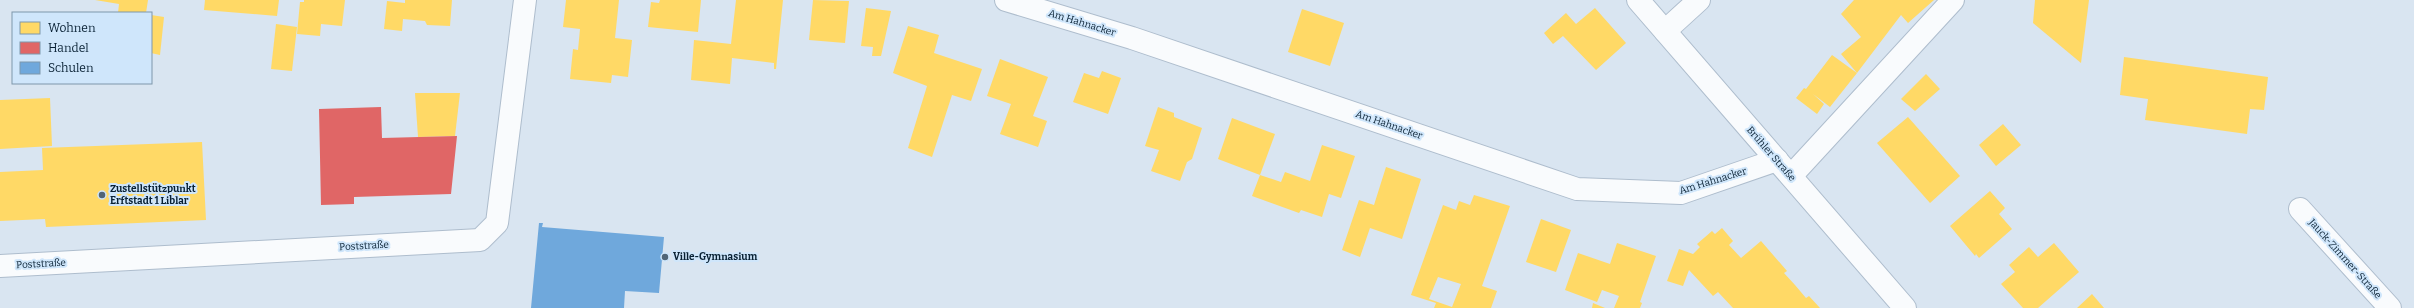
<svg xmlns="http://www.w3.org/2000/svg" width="2414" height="308" font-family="Bitter,serif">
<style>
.homes{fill:#ffd966;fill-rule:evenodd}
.shops{fill:#e06666}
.schools{fill:#6fa8dc}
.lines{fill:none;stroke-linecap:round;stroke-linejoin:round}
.minor-casing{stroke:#aebdcd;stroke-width:24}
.minor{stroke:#f9fbfd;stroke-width:22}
.poi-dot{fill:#516576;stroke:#cfe6fb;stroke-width:1.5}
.labels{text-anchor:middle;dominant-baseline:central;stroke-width:4;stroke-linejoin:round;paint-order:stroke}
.street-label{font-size:10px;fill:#082033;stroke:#cfe6fb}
.poi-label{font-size:10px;font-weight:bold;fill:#082033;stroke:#cfe6fb;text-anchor:start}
</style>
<rect width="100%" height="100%" fill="#d9e5f1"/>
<!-- homes -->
<g class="homes">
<polygon points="95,0 148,0 146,13 118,13 119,4"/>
<polygon points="205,0 279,0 277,16 204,10"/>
<polygon points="304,0 345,0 342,26 321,24 320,36 297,34 300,2 304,2"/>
<polygon points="405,0 452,0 450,26 427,25 425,21 403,19 402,31 384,29 387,1 405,3"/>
<polygon points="566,0 619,0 615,38 632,40 628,77 612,75 611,83 570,79 573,49 578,50 580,29 563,27"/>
<polygon points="660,0 701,0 698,32 648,27 651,2 659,3"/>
<polygon points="736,0 783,0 776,69 774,69 774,63 732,58 730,84 691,80 694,40 731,44"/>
<polygon points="813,0 849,1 845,43 809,40"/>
<polygon points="1854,0 1934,0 1908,23 1901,15 1857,73 1841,54 1861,37 1841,14"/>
<polygon points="2035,0 2089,0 2081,63 2033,23"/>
<polygon points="866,8 891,11 881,56 872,56 873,47 861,46"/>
<polygon points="1595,8 1626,43 1596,70 1563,36 1553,44 1544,33 1566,13 1576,24"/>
<polygon points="1302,9 1344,23 1330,66 1288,52"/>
<polygon points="151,15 164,17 160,55 151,53"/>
<polygon points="276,24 297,27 292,71 271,69"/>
<polygon points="908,26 939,35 934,53 982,69 971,101 952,95 932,157 908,148 927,86 893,73"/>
<polygon points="1832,55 1857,73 1830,107 1813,94 1824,104 1817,114 1796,98 1804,88 1806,89"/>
<polygon points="2124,57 2268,77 2264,110 2250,109 2247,134 2145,120 2148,99 2120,95"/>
<polygon points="1000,59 1048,77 1033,116 1047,121 1038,147 1000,134 1011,104 987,96"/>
<polygon points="1102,71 1121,78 1108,114 1073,102 1084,73 1099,78"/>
<polygon points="1926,74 1940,89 1915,111 1901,99"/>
<polygon points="415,93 460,93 455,136 418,137"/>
<polygon points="50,98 52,146 0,149 0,100"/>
<polygon points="1158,107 1174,113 1174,117 1202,128 1192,159 1187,162 1180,181 1151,171 1159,150 1145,146"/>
<polygon points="1908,117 1960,176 1930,203 1877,143"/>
<polygon points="1232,118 1275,134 1260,175 1281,182 1285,172 1310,181 1322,145 1355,156 1341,198 1329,194 1322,217 1301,210 1299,213 1252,196 1260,175 1218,159"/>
<polygon points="2003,124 2021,145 1996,166 1979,145"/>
<polygon points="202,142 206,220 46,227 45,219 0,221 0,172 43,170 42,148"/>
<polygon points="1386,167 1421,179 1402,239 1370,228 1360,257 1342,250 1359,200 1374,205"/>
<polygon points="1990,191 2005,208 1999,214 2012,229 1979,258 1976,254 1975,256 1950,226"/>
<path d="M1474,195l36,11 -28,80 15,5 -6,17h-57l2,-5 -25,-8 32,-90 13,5 3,-9 11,4zM1438,277l23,7 -9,23 -23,-8z"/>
<polygon points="1541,219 1571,230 1556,272 1526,262"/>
<polygon points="1722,228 1733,241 1729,245 1741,258 1761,241 1787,271 1784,273 1795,285 1806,298 1809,296 1820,308 1733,308 1718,292 1713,296 1689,270 1683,286 1667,281 1679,249 1693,254 1700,247 1697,244 1712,231 1715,234"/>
<polygon points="1617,243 1656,256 1640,302 1642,303 1640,308 1614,308 1619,296 1602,290 1597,302 1565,290 1578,253 1610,264"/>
<polygon points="2054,243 2079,272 2038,308 2023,308 2001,284 2015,272 2009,265 2029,247 2038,257"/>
<polygon points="2092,294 2104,308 2077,308"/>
<polygon points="1593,303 1605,308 1592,308"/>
</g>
<!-- shops -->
<polygon class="shops" points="381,107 382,138 457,136 451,194 354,197 354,204 321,205 319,109"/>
<!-- schools -->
<polygon class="schools" points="539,223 543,223 542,227 664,237 659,293 625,291 624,308 531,308"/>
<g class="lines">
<!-- minor casing -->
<g class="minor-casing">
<g id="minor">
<polyline points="1006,0 1132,38 1577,189 1681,193 1777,160"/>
<polyline points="1638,0 1905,308"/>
<polyline points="1665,31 1699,0"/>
<polyline points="1791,176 1953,0"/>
<polyline points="2300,209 2390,308"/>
<polyline points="0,266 480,240 497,223 525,0"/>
</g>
</g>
<!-- minor -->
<use href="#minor" class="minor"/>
</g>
<!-- markers -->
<g class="poi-dot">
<circle cx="102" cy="195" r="4"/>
<circle cx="665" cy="257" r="4"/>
</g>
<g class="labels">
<!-- street labels -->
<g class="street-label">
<text transform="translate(1082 23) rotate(17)">Am Hahnacker</text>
<text transform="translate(1389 125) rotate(19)">Am Hahnacker</text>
<text transform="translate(1771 154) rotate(49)">Brühler Straße</text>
<text transform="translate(1713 181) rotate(-17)">Am Hahnacker</text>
<text transform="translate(364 246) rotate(-3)">Poststraße</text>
<text transform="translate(2345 259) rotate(48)">Jauck-Zimmer-Straße</text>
<text transform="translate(41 264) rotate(-3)">Poststraße</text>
</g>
<!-- poi labels -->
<g class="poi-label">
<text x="110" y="189">Zustellstützpunkt<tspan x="110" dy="12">Erftstadt 1 Liblar</tspan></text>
<text x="673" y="257">Ville-Gymnasium</text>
</g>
</g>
<!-- legend -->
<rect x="12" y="12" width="140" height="72" fill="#cfe6fb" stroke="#7f97ab"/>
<rect x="20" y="22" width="20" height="12" fill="#ffd966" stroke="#7f97ab"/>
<text x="48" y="32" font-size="12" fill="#082033">Wohnen</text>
<rect x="20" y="42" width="20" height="12" fill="#e06666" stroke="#7f97ab"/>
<text x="48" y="52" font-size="12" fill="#082033">Handel</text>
<rect x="20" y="62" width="20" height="12" fill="#6fa8dc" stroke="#7f97ab"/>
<text x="48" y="72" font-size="12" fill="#082033">Schulen</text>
</svg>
